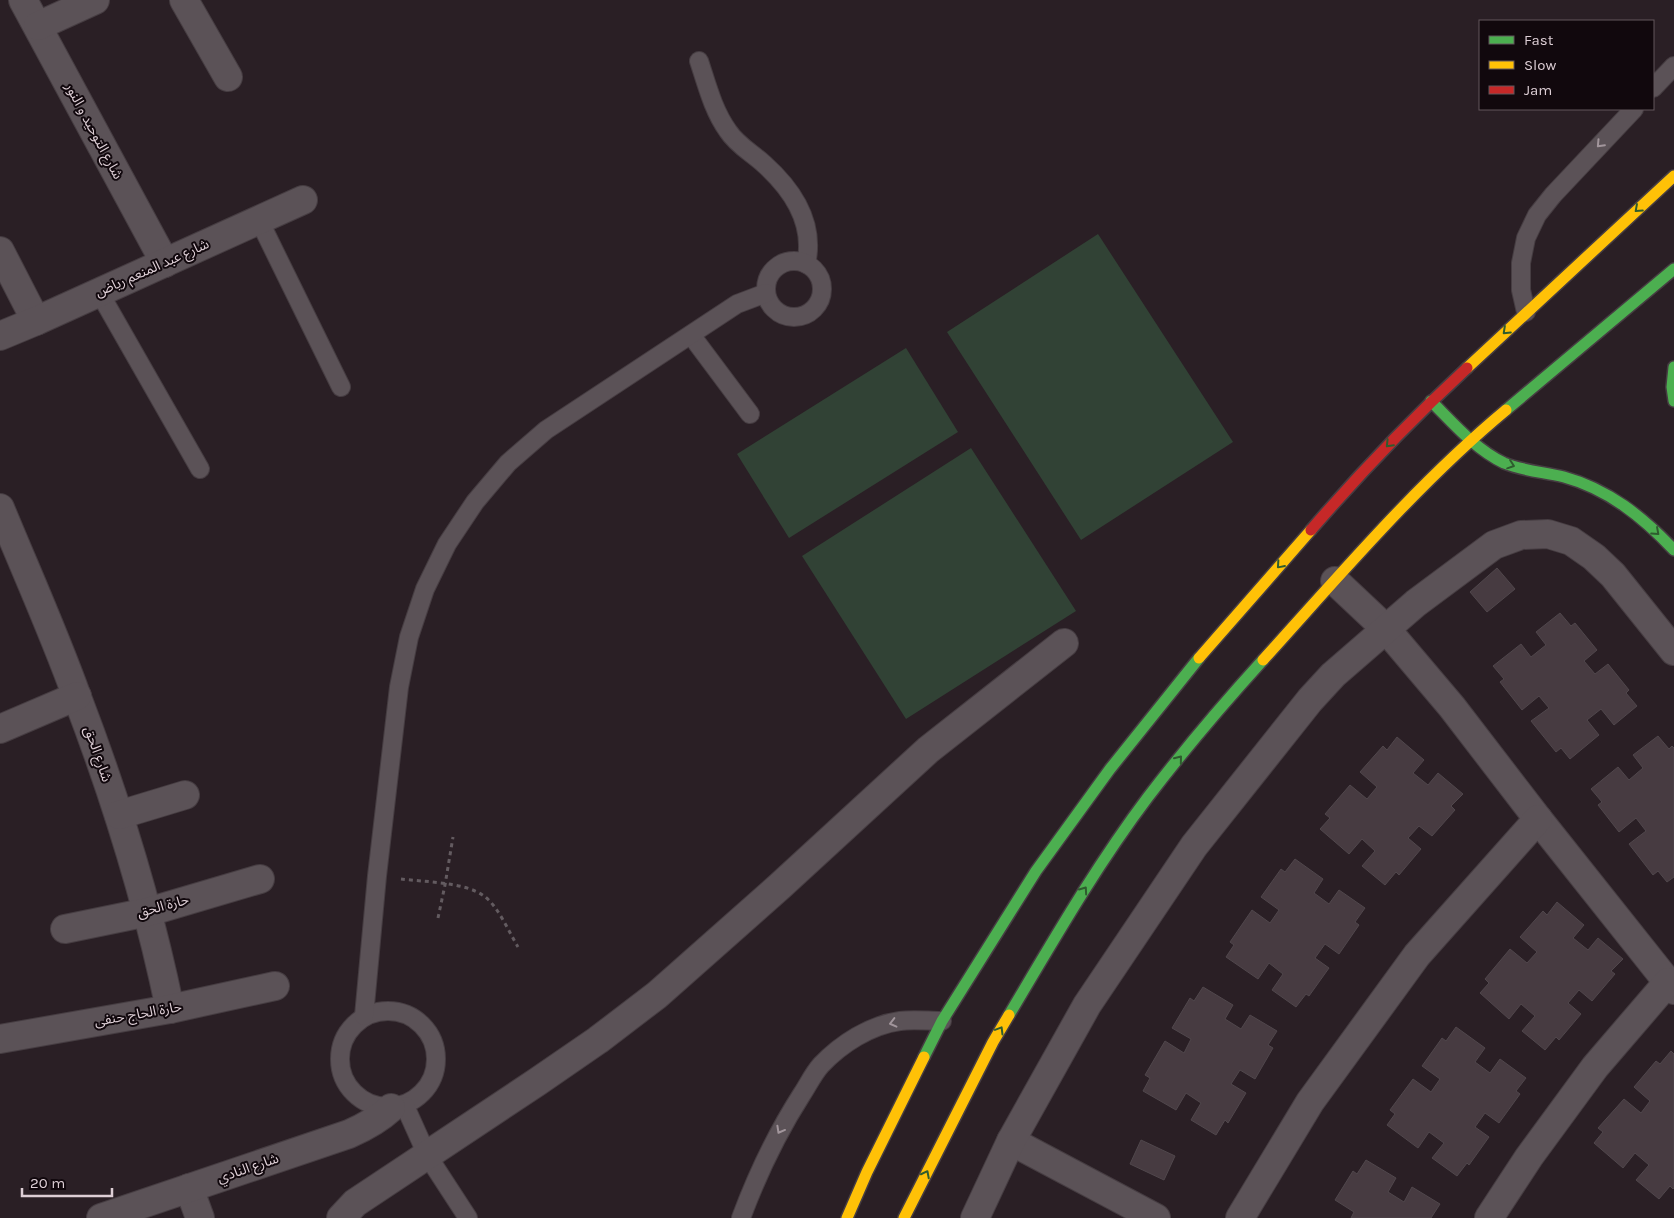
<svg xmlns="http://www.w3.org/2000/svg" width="1674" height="1218" font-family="Karla,'Noto Sans Arabic',sans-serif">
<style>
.pitch{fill:#314235}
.building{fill:#473b41;stroke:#50474c}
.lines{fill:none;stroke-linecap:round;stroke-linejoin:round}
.lane-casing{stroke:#463d42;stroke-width:20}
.street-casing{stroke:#463d42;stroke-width:30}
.fast-casing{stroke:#463d42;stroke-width:14}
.slow-casing{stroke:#463d42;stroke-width:14}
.jam-casing{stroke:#463d42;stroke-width:14}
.path{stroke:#635b60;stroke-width:3;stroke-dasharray:4 4;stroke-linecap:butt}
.lane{stroke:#5b5257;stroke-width:18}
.street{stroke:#5b5257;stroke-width:28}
.fast{stroke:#4caf50;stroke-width:11}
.slow{stroke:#ffc107;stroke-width:11}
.jam{stroke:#c62828;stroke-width:11}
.oneway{stroke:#a2969c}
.oneway2{stroke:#2e5c2e}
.labels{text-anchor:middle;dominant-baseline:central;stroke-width:4;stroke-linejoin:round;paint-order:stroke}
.street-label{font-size:14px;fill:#ddced5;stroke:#11080d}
</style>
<rect width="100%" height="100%" fill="#2a1f25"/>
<!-- pitch -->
<g class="pitch">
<polygon points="1098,234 1233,442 1081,540 947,332"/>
<polygon points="906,348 958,432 789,538 737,454"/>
<polygon points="971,448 1076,611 906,719 802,556"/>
</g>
<!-- building -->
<g class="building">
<polygon points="1497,568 1515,589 1487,612 1470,592"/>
<polygon points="1560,613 1571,626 1575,623 1597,650 1584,661 1595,674 1608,664 1629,690 1626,693 1637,706 1614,725 1601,709 1587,720 1599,735 1570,759 1561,748 1556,752 1531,721 1549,708 1539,696 1522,710 1500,682 1504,679 1493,666 1521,644 1531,657 1546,645 1536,632"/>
<polygon points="1658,736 1669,749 1672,746 1674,748 1674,877 1667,882 1658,871 1653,875 1629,844 1646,831 1636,818 1619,832 1598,805 1602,802 1591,789 1618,767 1629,780 1643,768 1633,755"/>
<polygon points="1397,737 1424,760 1413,773 1428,785 1438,773 1463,794 1451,806 1455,810 1432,836 1419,826 1408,838 1421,849 1399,875 1396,872 1385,885 1362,866 1375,851 1362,839 1349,854 1320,829 1330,818 1325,814 1350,785 1367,799 1377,787 1360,772 1383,746 1387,750"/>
<polygon points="1295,859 1323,879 1314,893 1329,904 1339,890 1365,908 1355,922 1359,925 1339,954 1325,944 1315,958 1329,968 1309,996 1306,994 1296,1007 1272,990 1283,974 1269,963 1258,979 1226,957 1234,945 1230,942 1252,910 1270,923 1279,910 1261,897 1281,869 1285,872"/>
<polygon points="1557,902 1584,925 1573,938 1588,950 1598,938 1623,959 1611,971 1615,974 1592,1001 1579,990 1568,1003 1581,1014 1559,1040 1556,1037 1545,1050 1522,1031 1535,1016 1521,1004 1509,1019 1480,993 1489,983 1485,979 1510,949 1527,963 1537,952 1520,937 1543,911 1547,915"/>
<polygon points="1203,987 1233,1005 1225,1019 1241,1029 1250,1015 1277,1031 1268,1045 1273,1048 1255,1079 1240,1070 1231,1084 1246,1093 1228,1123 1225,1120 1216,1135 1191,1120 1201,1103 1186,1093 1176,1110 1143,1091 1150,1078 1145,1075 1165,1041 1184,1053 1191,1039 1172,1028 1190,998 1194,1001"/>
<polygon points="1456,1027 1485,1048 1475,1062 1490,1073 1500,1059 1526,1078 1516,1091 1520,1094 1499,1123 1485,1113 1475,1127 1489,1137 1469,1165 1467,1163 1457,1176 1432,1158 1444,1143 1429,1132 1418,1148 1387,1125 1395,1114 1390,1110 1413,1079 1431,1092 1440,1079 1422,1066 1442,1038 1446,1041"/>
<polygon points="1671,1051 1674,1054 1674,1188 1673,1189 1670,1186 1659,1199 1636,1180 1649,1165 1635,1153 1623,1168 1594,1143 1603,1132 1598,1128 1624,1099 1641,1113 1650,1101 1634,1087 1656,1061 1660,1064"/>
<polygon points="1141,1140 1175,1156 1164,1180 1130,1164"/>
<polygon points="1366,1160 1396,1178 1388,1192 1404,1202 1412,1187 1440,1204 1431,1218 1351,1218 1354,1212 1335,1200 1353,1171 1357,1174"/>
</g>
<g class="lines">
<!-- lane casing -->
<g class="lane-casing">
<g id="lane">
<path d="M699,61c8,24 14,49 29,70 9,14 24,22 36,33 29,26 51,60 42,100"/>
<polyline points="1653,88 1674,66"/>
<polyline points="259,220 341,387"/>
<circle cx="794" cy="289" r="28"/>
<polyline points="99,292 200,469"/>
<polyline points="1526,312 1521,290 1521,263 1526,238 1537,215 1553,195 1634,109"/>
<polyline points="691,335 750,414"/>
<circle cx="388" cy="1059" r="48"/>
<polyline points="364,1016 377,876 399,687 409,637 425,589 447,544 475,502 508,463 546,430 737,304 766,293"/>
<polyline points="405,1106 427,1155 468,1218"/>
<path d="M741,1218c16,-43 36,-85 61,-124 6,-9 11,-20 19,-29 20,-21 49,-40 79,-44 13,-2 28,0 42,0"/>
</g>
</g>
<!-- street casing -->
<g class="street-casing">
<g id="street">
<polyline points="23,0 165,263"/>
<polyline points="184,0 228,77"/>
<polyline points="38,26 95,0"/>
<polyline points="0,251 36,321"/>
<polyline points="0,336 36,321 303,200"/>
<path d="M0,508c26,63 54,125 77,189 39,102 71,205 93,312"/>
<polyline points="1335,581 1386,629 1452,707 1538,819 1674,990"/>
<polyline points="0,729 77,696"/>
<polyline points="119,815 185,795"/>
<polyline points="65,929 148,912 260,879"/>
<polyline points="0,1039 170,1009 275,986"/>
<polyline points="1011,1141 1156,1218"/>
<polyline points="189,1188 200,1218"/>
<path d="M101,1218l248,-84c16,-7 29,-14 42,-26"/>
<polyline points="341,1218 355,1203 537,1082 598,1040 657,995 780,886 928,750 1064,643"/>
<polyline points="975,1218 1011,1141 1087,1005 1194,846 1310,700 1333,675 1416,603 1494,545 1521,535 1548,534 1571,541 1594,557 1613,575 1674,651"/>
<polyline points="1240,1218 1310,1102 1417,955 1538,819"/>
<polyline points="1489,1218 1529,1157 1595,1067 1668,982"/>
</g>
</g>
<!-- fast casing -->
<g class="fast-casing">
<g id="fast">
<polyline points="1674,367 1672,387 1674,401"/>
<path d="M1431,401c22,22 44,48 73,62 19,8 40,9 60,14 44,12 79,40 110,73"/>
<polyline points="1506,410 1674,269"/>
<path d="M1009,1015c44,-74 87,-149 139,-218 36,-47 75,-93 115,-137"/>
<polyline points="924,1057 942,1021 1036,871 1110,769 1199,658"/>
</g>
</g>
<!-- slow casing -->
<g class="slow-casing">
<g id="slow">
<polyline points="1467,368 1674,176"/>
<polyline points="1199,658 1311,530"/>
<path d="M1263,660c78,-86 154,-176 243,-250"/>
<polyline points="847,1218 867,1172 924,1057"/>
<polyline points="904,1218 993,1042 1009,1015"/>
</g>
</g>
<!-- jam casing -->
<g class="jam-casing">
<path id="jam" d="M1311,530c49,-57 101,-111 156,-162"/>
</g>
<!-- path -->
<g class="path">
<path d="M401,879c24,3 64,3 83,17 14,10 25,36 34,51"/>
<polyline points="438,918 445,885 453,837"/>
</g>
<!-- lane -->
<use href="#lane" class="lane"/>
<!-- street -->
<use href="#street" class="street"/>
<!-- fast -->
<use href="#fast" class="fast"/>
<!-- slow -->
<use href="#slow" class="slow"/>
<!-- jam -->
<use href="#jam" class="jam"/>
</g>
<!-- one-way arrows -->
<defs><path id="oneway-chevron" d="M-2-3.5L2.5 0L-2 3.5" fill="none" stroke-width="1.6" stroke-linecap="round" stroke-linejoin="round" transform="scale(1.25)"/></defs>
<g class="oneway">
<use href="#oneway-chevron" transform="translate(1600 144) rotate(133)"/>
<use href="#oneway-chevron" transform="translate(893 1023) rotate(166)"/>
<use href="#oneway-chevron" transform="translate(780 1130) rotate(119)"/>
</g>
<g class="oneway2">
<use href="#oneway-chevron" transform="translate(1638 209) rotate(138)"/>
<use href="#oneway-chevron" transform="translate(1506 331) rotate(137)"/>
<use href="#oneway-chevron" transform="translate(1389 444) rotate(134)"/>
<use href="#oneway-chevron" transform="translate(1511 465) rotate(19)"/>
<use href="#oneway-chevron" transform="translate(1656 532) rotate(42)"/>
<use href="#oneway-chevron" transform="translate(1280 565) rotate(131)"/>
<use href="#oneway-chevron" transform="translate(1179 759) rotate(-51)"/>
<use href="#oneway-chevron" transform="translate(1084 890) rotate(-55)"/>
<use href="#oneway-chevron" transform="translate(1000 1030) rotate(-59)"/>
<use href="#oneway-chevron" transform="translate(926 1174) rotate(-63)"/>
</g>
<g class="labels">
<!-- street labels -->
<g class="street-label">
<text transform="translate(94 131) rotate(62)">شارع التوحيد و النور</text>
<text transform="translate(152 268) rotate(-24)">شارع عبد المنعم رياض</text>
<text transform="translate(98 754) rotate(71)">شارع الحق</text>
<text transform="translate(163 906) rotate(-15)">حارة الحق</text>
<text transform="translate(138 1014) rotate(-10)">حارة الحاج حنفى</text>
<text transform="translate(248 1168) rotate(-19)">شارع النادي</text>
</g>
</g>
<!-- legend -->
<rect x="1479" y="20" width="175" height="90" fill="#11080d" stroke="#63575d"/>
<rect x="1489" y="36" width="25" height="8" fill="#4caf50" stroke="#63575d"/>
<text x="1524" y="45" font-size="15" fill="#ddced5">Fast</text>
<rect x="1489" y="61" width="25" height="8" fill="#ffc107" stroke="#63575d"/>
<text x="1524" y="70" font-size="15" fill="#ddced5">Slow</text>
<rect x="1489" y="86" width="25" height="8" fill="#c62828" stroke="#63575d"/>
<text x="1524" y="95" font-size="15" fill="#ddced5">Jam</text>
<!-- scale -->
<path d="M22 1188v8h90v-8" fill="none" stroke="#ddced5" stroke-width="2.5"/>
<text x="30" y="1188" font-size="15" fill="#ddced5" stroke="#11080d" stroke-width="4" paint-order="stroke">20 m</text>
</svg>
